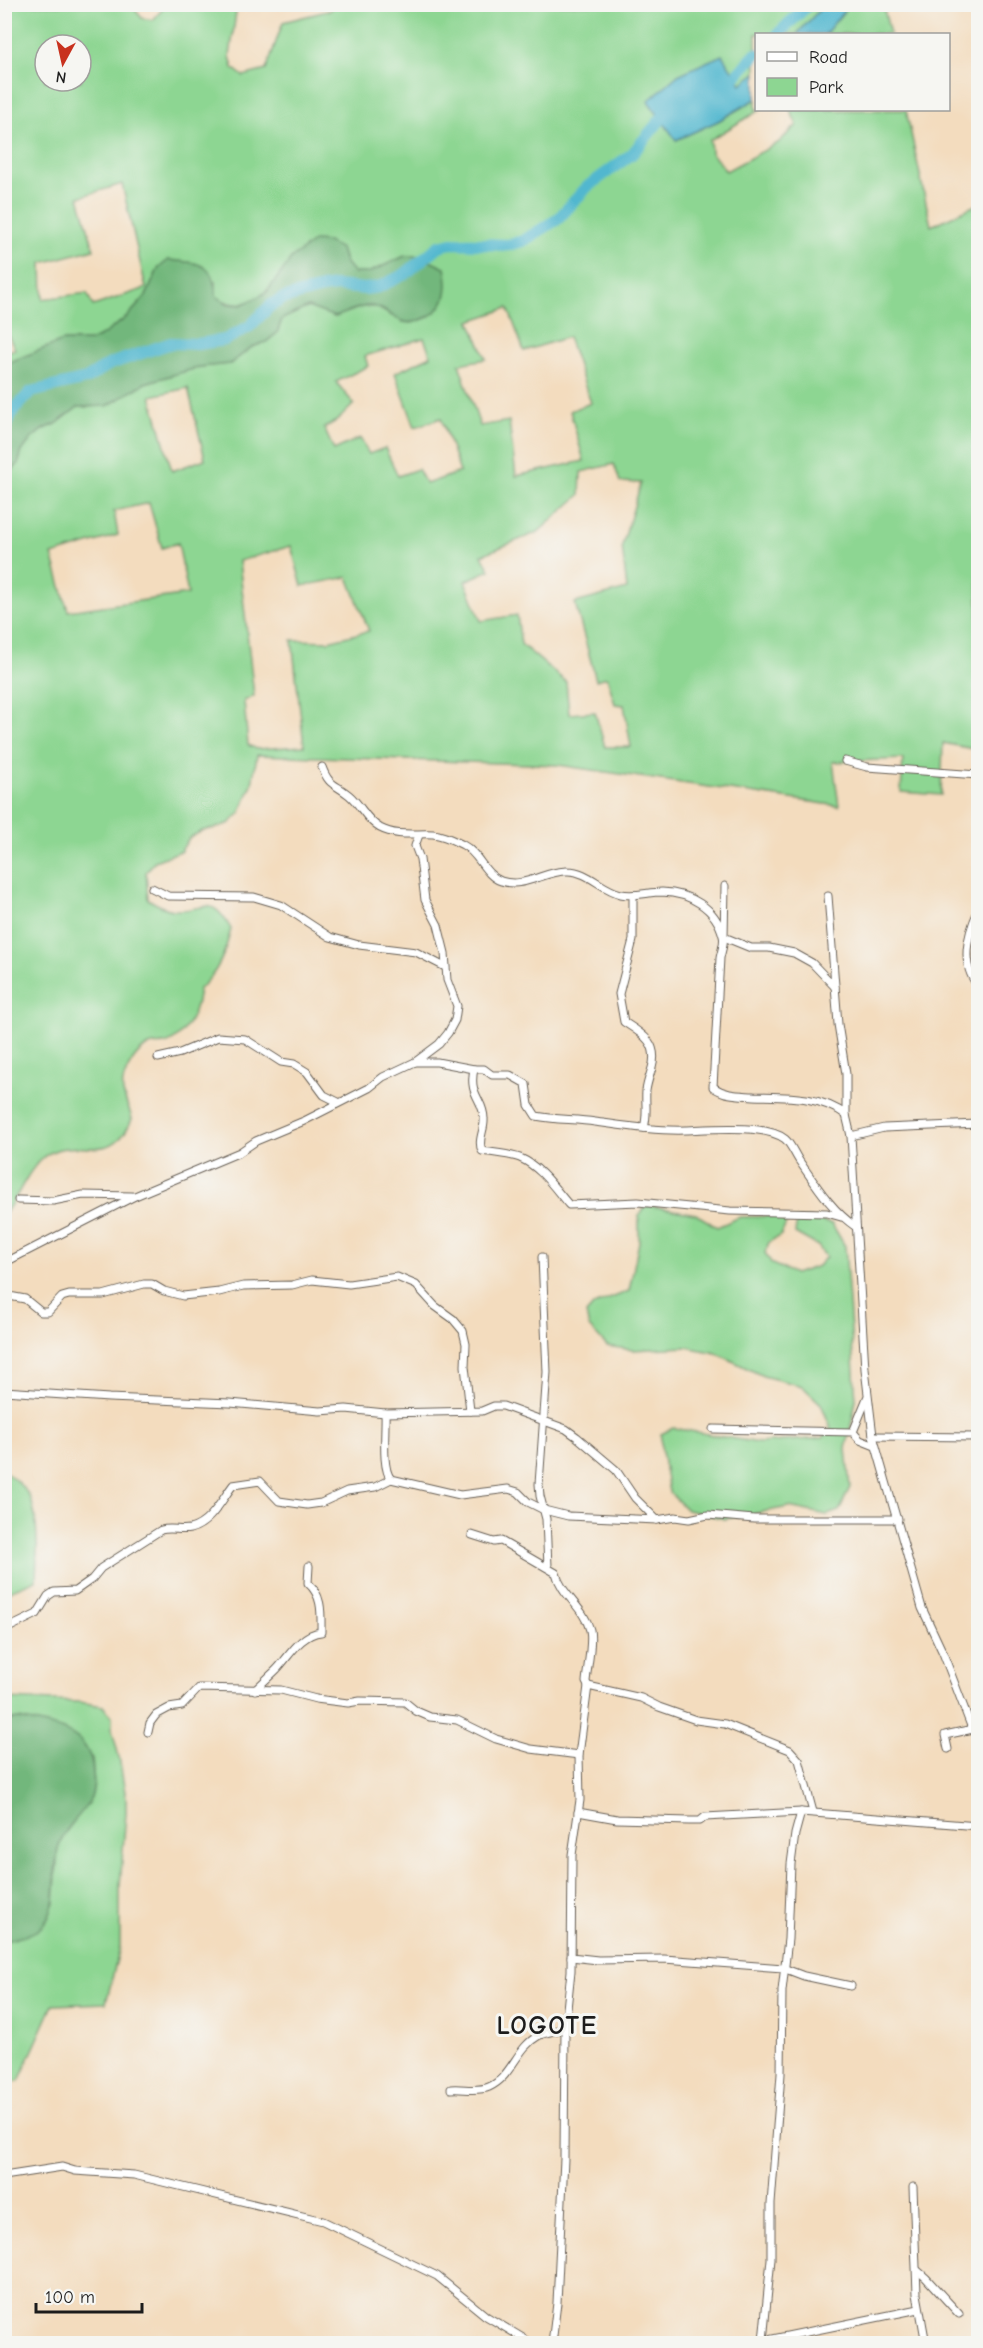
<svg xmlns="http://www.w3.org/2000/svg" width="983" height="2348" font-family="'Comic Neue',sans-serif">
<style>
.green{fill:#8dd692;stroke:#547957;stroke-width:1.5;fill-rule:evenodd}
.forest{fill:#72b77c;stroke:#476a4c;stroke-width:1.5}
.water{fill:#51b7cf;stroke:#366a76;stroke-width:1.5}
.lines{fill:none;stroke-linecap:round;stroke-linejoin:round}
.river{stroke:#51b7cf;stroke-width:12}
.street-casing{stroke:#675f55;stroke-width:9}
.street{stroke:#fff;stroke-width:7}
.labels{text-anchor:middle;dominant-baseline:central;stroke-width:6;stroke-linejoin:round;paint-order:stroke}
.district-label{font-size:26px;font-weight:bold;letter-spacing:1.5px;fill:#1c1c1c;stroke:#f6f6f2}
</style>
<rect width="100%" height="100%" fill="#f6f6f2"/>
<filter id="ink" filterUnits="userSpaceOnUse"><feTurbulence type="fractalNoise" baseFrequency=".0167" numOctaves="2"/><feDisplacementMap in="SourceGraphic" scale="12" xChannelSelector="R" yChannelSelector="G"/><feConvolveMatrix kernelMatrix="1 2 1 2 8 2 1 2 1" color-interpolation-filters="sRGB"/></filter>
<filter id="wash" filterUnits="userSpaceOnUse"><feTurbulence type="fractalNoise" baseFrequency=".008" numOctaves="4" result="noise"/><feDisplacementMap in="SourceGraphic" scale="24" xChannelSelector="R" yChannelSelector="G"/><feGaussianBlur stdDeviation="1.35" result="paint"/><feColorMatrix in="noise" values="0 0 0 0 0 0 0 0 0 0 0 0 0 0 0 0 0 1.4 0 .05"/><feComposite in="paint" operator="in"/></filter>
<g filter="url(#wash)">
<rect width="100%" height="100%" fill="#f3dcbe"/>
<!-- green -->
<g class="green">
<path d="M5,5h126l11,13 11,2 13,-15h71l-7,51 3,12 10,8 23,-6 17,-48 48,-12 3,-5h490l-27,29h-41v39l-80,67 42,-19 38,-22v11h4l-50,30 1,12 15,19 52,-28 19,-18 -7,-15h116l25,116 47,-22v546l-35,-7 -2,52 -40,-3 2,-33 -70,3 6,44 -281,-41 -301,-10 -5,29 -12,29 -10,10 -14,5 -14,3 -13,7 -8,13 -26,10 -9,11 2,27c8,5 17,10 26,11 30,2 37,-18 57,19 -6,24 -12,43 -32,60 -2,18 -9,38 -24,50 -10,8 -16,4 -26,7 -14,5 -29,32 -26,46 2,9 7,18 9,27 -21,51 -56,14 -87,37 -18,14 -26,40 -40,57v-735l13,-14 4,-13 9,-12 11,-9 14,-6 22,-17 29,-1 38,-23 55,-16 30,-3 22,-17 14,-5 11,-9 5,-14 26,-12 27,10 27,-10h14l27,15 9,1 17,-6 -24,-61 -37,17h-14l-9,-11 -4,-13 -49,9c-19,26 -40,63 -76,38v-14l-58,-13 -12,27 -19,21 -23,17 -13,7h-28l-58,23v-12l10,-3 -11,-22zM45,45h36v36h-36zM122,184l24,104 -53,18 -6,-13 -44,6 -1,-36 52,-14 -15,-52zM508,308l16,43 44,-14 23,66 -21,8 14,50 -68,15 -7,-55 -29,5 -21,-62 27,-5 -16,-38zM424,338l7,18 -36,17 20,54 26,-9 19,54 -34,12 -8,-15 -20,7 -13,-28 -16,6 -9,-16 -26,12 -10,-22 14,-8 16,-16 -18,-22 32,-16 -3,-10zM188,388l17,71 -33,12 -21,-75zM614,464l6,18 21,1 -19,63 5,43 -52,14 21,77 11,-3 8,27 9,1 7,42h-26l-10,-35 -26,2 -3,-32 -45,-38 -4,-29 -36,6 -16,-40 25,-11 -8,-15 56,-23 42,-37 1,-23zM149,503l13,45 16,-5 10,51 -120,17 -16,-56 66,-20 -4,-24zM291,546l11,40 46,-9 21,54 -41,10 -36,-1 12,106 -47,3 -9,-4 -4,-44 10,-5 -15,-135z"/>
<polygon points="849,5 883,5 890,34 825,34"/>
<polygon points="646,1205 696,1214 717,1227 740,1217 777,1216 786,1224 781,1235 769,1242 765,1253 772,1264 795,1274 818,1266 826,1257 818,1246 795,1233 797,1220 809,1218 832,1224 845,1246 856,1400 846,1449 850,1487 839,1511 827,1515 789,1507 725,1519 687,1510 669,1492 661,1446 661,1434 673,1428 759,1443 823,1438 831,1428 821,1404 802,1386 763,1376 716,1353 686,1347 633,1350 607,1346 589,1327 586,1314 594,1305 629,1291 639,1242 639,1216"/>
<path d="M4,1471c11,8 25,19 28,32 7,24 5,52 4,77l-31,13z"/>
<polygon points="5,1699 79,1702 103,1706 112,1716 112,1730 119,1757 126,1798 126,1813 120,1885 120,1947 106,2003 53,2005 19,2081 5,2080 5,1941 27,1935 54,1903 58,1847 65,1833 91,1798 94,1785 92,1758 63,1730 19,1719 5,1721"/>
</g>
<!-- forest -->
<g class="forest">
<path d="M314,241l14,1 13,7 4,13 9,11h14l37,-17h14l26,12c5,22 1,42 -22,51 -6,2 -11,5 -18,3 -10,-2 -19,-13 -29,-15 -13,-4 -29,6 -41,10l-27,-10 -26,12 -5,14 -11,9 -14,5 -22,17 -30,3 -55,16 -38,23 -29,1 -22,17 -14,6 -11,9 -9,12 -4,13 -13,14v-114l58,-23h28l13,-7 23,-17 19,-21 12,-27 10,-9c30,3 46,1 48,36l12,8 13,1 25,-12 26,-35z"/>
<path d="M19,1719c35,8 72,10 74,54 1,8 1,19 -3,27 -9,16 -25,27 -31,45 -9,26 4,65 -20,84 -9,7 -23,9 -34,12v-220z"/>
</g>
<!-- water -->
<g class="water">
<polygon points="824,5 849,5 825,34 797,34"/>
<polygon points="722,55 741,84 756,73 756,99 718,121 676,140 648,101 678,75"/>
</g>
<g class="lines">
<!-- river -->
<g class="river">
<polyline points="778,34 809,4"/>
<polyline points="725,84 730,82 756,54"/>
<polyline points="4,432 12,412 31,392 86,379 110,364 171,343 198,344 225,340 250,326 270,306 282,299 322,288 336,286 365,289 379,287 405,274 439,246 452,243 508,245 523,241 558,219 587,187 632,154 671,107"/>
</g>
</g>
</g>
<g filter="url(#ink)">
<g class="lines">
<!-- street casing -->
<g class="street-casing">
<g id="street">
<polyline points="845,761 867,767 978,775"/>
<path d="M322,767c7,19 12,16 27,28 12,10 17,25 31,33 17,9 35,5 53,6 11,1 20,6 30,11 16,8 21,30 38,36 24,8 44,-11 67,-10 20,0 34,19 53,23 14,3 27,-2 41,-2 27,1 54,15 61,44 2,6 -2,16 -3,22l-7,129c13,9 26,8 41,9 32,1 66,-1 92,19"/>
<polyline points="725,886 724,937 751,948 769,948 794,953 812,963 835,987"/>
<polyline points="152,888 168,896 254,897 281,905 330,937 359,945 416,952 445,967"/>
<path d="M633,895v45l-14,54 5,28c19,12 35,21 28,46 -2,7 -5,15 -6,23 -1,13 2,23 -2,37"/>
<polyline points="828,896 838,1024 846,1074 846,1115 851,1136 865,1369 873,1436 922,1608 943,1653 971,1726 978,1737"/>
<path d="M978,911c-11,25 -18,53 0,75"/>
<polyline points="158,1058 180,1053 218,1037 245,1039 281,1062 294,1064 307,1072 324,1095 338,1102"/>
<polyline points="415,1062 439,1044 448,1033 455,1020 457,1006 447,980 445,953 438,925 425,900 420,859 415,846 419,835"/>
<path d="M474,1069c-6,27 10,30 10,50 1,11 -7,21 -2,32 12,2 27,3 38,7 21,9 35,31 49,47l69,-3 92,9 97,2 14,4"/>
<polyline points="851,1136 884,1128 978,1124"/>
<polyline points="18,1200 53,1201 83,1195 132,1196"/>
<polyline points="542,1257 547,1372 539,1484 540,1496 546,1519 548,1567"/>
<path d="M4,1263l131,-67 105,-44 16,-11 48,-20 65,-33 14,-11 32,-15h22l37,7h10l8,6h18l16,9 3,21 7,11c20,4 39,3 59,6 30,4 61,9 91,8 24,-1 80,-6 99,9 6,5 10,16 15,23 16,23 32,49 56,65"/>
<polyline points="4,1295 25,1299 41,1312 48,1312 62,1297 69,1295 103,1295 144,1284 152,1284 164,1291 183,1296 219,1292 243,1286 292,1285 312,1280 349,1284 397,1277 416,1285 435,1306 453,1319 463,1331 466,1344 465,1366 470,1411"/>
<polyline points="4,1391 109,1398 230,1403 320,1411 346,1409 385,1413 482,1411 494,1406 503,1406 566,1429 577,1437 616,1470 635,1498 657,1520"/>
<path d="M385,1413c1,16 -4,55 6,66l69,16 48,-6 10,3 10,10 16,8 24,6 89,4 18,-3 14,2 19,-4 46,4h144"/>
<polyline points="713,1429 853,1432 860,1440 875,1446"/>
<polyline points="853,1432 867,1398"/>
<polyline points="873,1436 978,1437"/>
<path d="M472,1535l22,7 7,-1 55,32c5,22 28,34 34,57 3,13 -3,38 -4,52l2,4 -9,69 1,45 -8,55 -1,116 -6,57 -1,131 -7,144 -5,41"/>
<path d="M4,1630l33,-16 11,-18 6,-4 21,-1 17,-12 9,-11 60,-38c10,-3 19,1 29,-1 20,-5 31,-28 43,-44l27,-4 19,20 28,4 14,-2 26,-12 28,-4 16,-8"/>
<polyline points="588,1686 641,1698 659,1707 696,1720 725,1724 790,1750 799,1760 813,1812"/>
<path d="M255,1690c7,-7 15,-14 22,-21 13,-14 24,-35 44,-37 0,-18 2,-36 -13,-49l1,-17"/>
<polyline points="148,1732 150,1723 156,1715 169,1708 182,1706 199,1688 281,1690 316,1699 348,1703 360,1701 405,1702 416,1711 430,1717 457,1720 496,1739 531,1749 579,1755"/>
<polyline points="948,1749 945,1735 973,1729"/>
<polyline points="578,1812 617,1819 689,1821 700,1821 705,1817 801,1812 978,1826"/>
<polyline points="571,1957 598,1960 664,1959 783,1968 804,1976 851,1986"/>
<path d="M451,2089c13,-1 26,3 38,-2 23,-10 27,-39 49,-51 7,-4 19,-5 27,-8"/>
<polyline points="4,2176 62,2167 75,2171 134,2175 323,2221 437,2276 486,2316 533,2344"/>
<polyline points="913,2187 917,2294 926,2344"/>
<polyline points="917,2270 926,2278 959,2314"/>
<polyline points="763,2341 771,2259 771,2204 781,2074 782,1991 788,1939 791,1864 795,1834 801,1812"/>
<polyline points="748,2344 919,2309"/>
</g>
</g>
<!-- street -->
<use href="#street" class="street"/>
</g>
</g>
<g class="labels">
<!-- district labels -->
<g class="district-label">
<text x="547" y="2026">LOGOTE</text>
</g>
</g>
<!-- margin -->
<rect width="983" height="2348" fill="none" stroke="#f6f6f2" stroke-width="24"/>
<!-- legend -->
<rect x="755" y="33" width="195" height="78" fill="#f6f6f2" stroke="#9f9f9c" stroke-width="1.5"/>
<rect x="767" y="52" width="30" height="9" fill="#ffffff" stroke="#9f9f9c" stroke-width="1.5"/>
<text x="809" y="63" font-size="18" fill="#1c1c1c">Road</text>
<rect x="767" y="78" width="30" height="18" fill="#8dd692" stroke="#9f9f9c" stroke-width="1.5"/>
<text x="809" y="93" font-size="18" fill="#1c1c1c">Park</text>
<!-- north arrow -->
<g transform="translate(63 63) rotate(188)"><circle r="28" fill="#f6f6f2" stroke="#9f9f9c" stroke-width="1.5"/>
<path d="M0-4.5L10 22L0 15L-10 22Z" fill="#c8321e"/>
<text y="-9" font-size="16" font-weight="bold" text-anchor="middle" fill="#1c1c1c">N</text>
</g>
<!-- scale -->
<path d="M36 2303v9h106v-9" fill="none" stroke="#1c1c1c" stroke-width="3"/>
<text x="45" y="2303" font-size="18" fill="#1c1c1c" stroke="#f6f6f2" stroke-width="4.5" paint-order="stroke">100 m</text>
</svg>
